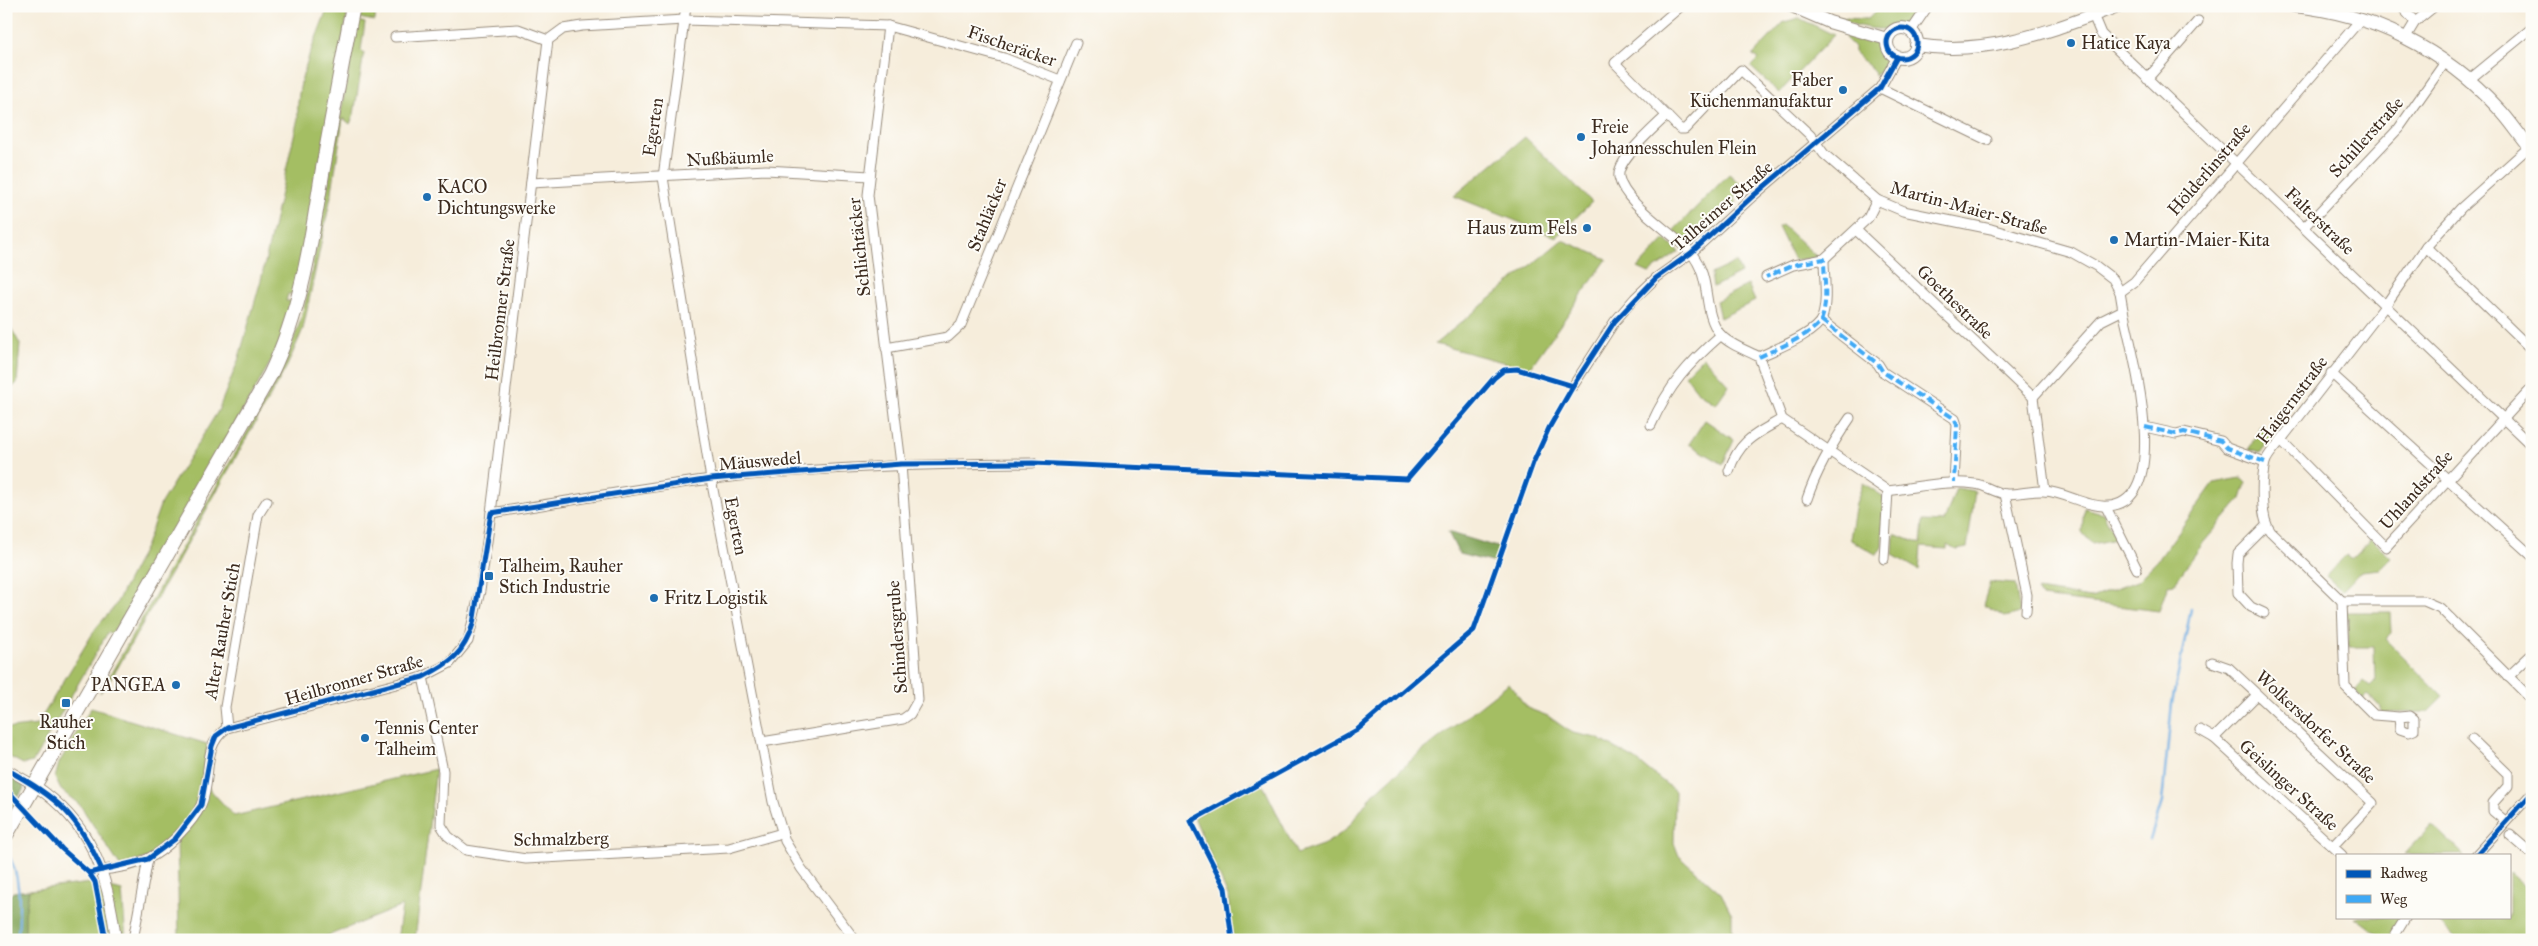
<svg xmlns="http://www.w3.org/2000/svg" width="2538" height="946" font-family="'IM FELL Great Primer',serif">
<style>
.green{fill:#a4be64;stroke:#707441}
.forest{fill:#83a55a;stroke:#5f683c}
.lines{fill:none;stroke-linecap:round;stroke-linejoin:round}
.stream{stroke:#70ade2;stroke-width:2.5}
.minor-casing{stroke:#988c7c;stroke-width:11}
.tertiary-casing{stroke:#988c7c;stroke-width:12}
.secondary-casing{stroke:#988c7c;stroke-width:14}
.primary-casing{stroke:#988c7c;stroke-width:16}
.minor{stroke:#fff;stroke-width:9}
.tertiary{stroke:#fff;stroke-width:10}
.secondary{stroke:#fff;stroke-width:12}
.primary{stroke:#fff;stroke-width:14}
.quiet{stroke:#3fa9f5;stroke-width:4;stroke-dasharray:8 4;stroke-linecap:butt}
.cycleway-casing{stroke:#fdfcf7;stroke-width:8}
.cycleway{stroke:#0057b8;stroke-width:5}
.poi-dot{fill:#1f6fb2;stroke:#fdfcf7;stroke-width:2}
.labels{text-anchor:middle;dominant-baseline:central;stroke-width:4;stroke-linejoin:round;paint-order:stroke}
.poi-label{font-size:18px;fill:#3b2a1e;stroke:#fdfcf7;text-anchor:start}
.street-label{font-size:18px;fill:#3b2a1e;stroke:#fdfcf7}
</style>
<rect width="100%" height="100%" fill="#fdfcf7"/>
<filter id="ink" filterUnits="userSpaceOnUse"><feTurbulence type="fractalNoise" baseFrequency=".02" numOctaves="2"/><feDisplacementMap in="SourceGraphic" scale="10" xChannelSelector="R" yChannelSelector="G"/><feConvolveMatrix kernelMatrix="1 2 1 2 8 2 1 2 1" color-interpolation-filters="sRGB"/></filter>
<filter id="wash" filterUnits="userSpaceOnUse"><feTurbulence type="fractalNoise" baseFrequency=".0096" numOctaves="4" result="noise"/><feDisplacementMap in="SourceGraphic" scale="20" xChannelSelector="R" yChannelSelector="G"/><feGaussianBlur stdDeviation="1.12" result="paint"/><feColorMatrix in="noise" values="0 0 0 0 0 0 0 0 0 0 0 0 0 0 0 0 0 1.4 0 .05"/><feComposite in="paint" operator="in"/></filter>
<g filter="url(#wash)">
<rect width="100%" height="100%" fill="#f6eddb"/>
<!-- green -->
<g class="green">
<path d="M328,6h21l-53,288h-8l-2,7h8l-11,39 -149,263 -23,31 -3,-2 -75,130 -10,2 -17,-9v-29l5,2 26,-3 59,-97 19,-22 31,-61 15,-42 57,-92 20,-50 23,-81 37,-162c-3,-39 18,-76 30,-112z"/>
<polygon points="361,6 376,6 375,21 359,18"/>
<path d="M1810,6l31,12 27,1 13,-13h42l-12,18c-11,-2 -16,5 -26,5 -25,1 -54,-12 -75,-23z"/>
<polygon points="1799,18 1834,35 1779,93 1751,67 1759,59 1753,55 1784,22"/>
<polygon points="358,21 365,23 361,50 364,53 354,114 350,124 343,118 332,191 303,329 287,366 117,669 100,693 283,368 300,322 307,295"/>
<path d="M1847,36c18,3 42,6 42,28l-14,12 -1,-5 -20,-19v-5l-9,-9z"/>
<polygon points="1525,137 1592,202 1556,237 1454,196"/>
<polygon points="1729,174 1745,188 1734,198 1737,202 1687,246 1673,231"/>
<polygon points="1782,225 1816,256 1815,258 1794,260 1778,227"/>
<polygon points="1665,239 1679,252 1649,273 1638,268"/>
<polygon points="1562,240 1607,259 1529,369 1435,344"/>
<polygon points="1736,262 1741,273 1713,287 1711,274"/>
<polygon points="1748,285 1755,301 1720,318 1716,301"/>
<polygon points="6,319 20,344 17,383 6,393"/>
<polygon points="1703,357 1729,385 1716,404 1699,393 1685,375"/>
<polygon points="1705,420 1734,440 1723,464 1689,444"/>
<polygon points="2260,426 2272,437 2260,453 2249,450"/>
<polygon points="2241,478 2246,483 2241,499 2203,543 2174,584 2168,585 2159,611 2041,597 2037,590 2091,598 2137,581 2158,560 2214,483"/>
<polygon points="1863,483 1884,497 1882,547 1877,555 1850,539 1856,503"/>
<polygon points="1956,488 1975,491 1967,548 1956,550 1947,545 1947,549 1921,547 1919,570 1893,555 1894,534 1921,544 1923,521 1944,522"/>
<polygon points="2084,508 2103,513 2116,539 2092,544 2082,532"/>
<polygon points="2372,539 2391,558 2380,569 2361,571 2342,591 2326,576 2346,555 2351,559"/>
<polygon points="1990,582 2015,584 2020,613 2005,617 1983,605"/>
<polygon points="2345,612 2390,612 2391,633 2385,639 2443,697 2428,712 2381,713 2381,707 2367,695 2363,699 2355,691 2364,681 2370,686 2375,681 2374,647 2349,647 2348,619 2346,619"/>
<polygon points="1509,683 1527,708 1548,716 1572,733 1597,738 1636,760 1675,791 1674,843 1679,856 1721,893 1732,915 1732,940 1233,940 1228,896 1194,817 1260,779 1297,854 1325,844 1346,830 1371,796 1416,756"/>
<polygon points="91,708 207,744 206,769 200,804 175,837 147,858 120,866 80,805 61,790 55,778 59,763"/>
<polygon points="436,769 415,940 397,940 402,906 317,940 179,940 177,838 203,806 206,785 234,816"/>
<polygon points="2432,825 2464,855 2404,855"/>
<polygon points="2509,872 2532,892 2532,928 2520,940 2456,940 2433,917 2509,917"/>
<polygon points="91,883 122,891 126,940 25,940 25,914 29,890"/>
<polygon points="2355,917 2409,917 2386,940"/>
</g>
<!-- forest -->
<g class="forest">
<polygon points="1448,532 1500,548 1495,563 1459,554"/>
<polygon points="6,774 24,785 23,790 6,816"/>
<polygon points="29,890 25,914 25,940 6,940 7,898 13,892"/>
</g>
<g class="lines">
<!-- stream -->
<g class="stream">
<polyline points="2150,840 2162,802 2172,703 2191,609"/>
<path d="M6,852c17,22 13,61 12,88"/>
</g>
</g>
</g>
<g filter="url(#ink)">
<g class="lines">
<!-- minor casing -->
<g class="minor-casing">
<g id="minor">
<polyline points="686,6 663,177 711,479 773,802 785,841 801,868 855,940"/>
<polyline points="1681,6 1615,63 1680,129 1685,129 1741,70 1810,135 1824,154 1877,200 1903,211 1991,229 2071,252 2096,266 2113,279 2120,292"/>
<polyline points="2401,6 2415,22"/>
<polyline points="2093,15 2101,34 2532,446"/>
<polyline points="1911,31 1928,6"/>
<polyline points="395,37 518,29 548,40"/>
<polyline points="2406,37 2415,22 2435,6"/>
<polyline points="2147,79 2198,21"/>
<polyline points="2470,79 2532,28"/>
<polyline points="1880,88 1987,140"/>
<path d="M1667,115c-12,12 -51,45 -48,62 5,27 54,55 72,76 22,26 10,58 29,81 8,10 28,17 39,23l23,62 106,72c29,-4 58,-11 87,-7 11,1 21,10 32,10 13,0 26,-4 38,-3 19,1 44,17 63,15 67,-4 23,-157 15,-196"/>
<path d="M2529,147l-68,61 -35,39 -41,59 -104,134c-5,7 -14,15 -16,23 -4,17 -5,56 6,69l71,69h82l16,7 92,92"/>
<polyline points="531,183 766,170 870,176"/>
<polyline points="2304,228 2399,128 2446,61"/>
<polyline points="1856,230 2033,397"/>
<polyline points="2426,247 2532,350"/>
<polyline points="1766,277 1793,265 1824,259 1868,218 1877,200"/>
<polyline points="1821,320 1878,364 1883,372 1955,419 1957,425 1954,482"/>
<polyline points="886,348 948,337 961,325 1076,43"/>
<path d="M1759,357c16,-8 57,-23 63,-39 6,-17 2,-41 2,-59"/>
<polyline points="2331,373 2532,556"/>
<polyline points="1573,386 1615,321 1635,298 1656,278 1691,253 1753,196 1880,88 1897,57"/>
<path d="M1651,425c18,-40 37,-61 70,-90"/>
<polyline points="2145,427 2176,434 2184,432 2221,441 2227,448 2265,462"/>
<polyline points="2281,440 2386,547 2532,388"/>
<path d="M1729,471c10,-31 27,-37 53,-52"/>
<polyline points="2045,491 2033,397 2101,321 2123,310 2120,292 2134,282 2361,19"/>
<polyline points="2005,494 2027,595 2026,612"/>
<path d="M1807,499c10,-30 25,-55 43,-81"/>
<polyline points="2106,507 2137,569"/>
<path d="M491,513c74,-11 147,-25 221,-34 107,-12 213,-15 321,-16"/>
<polyline points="1884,559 1888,491"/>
<polyline points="2342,601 2345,686 2374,715 2399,717 2400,729 2409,732 2414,730 2414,719 2410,716 2399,717"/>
<polyline points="2264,613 2251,607 2238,593 2237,563 2238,554 2266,526"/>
<polyline points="2212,662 2229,668 2373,803 2333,846"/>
<polyline points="423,677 443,771 441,825 448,836 466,850 526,859 729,848 782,833"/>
<polyline points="2508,677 2532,654"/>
<polyline points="227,728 225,707 258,515 267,501"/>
<polyline points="2200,730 2214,738 2342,855"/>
<polyline points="2214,738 2257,695"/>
<polyline points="2472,739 2508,774 2508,786 2493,803 2493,811 2505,821"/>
<polyline points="762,742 903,719 910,714 918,700 901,464 868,195 888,26"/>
<polyline points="6,769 34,785"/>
<polyline points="2510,835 2532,854"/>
<polyline points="2476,855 2532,793"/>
<path d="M102,870c15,-2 31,-4 45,-11 18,-8 46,-36 54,-54 12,-26 -1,-58 26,-77l196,-51 27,-14 18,-22 12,-50 11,-78 57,-473 15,-11 19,-3 102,-6 204,6 116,32 56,22"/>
<polyline points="133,940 148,859"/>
<polyline points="2392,940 2406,917"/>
</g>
</g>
<!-- tertiary casing -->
<g class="tertiary-casing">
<path id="tertiary" d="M34,785c58,39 74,88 82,155"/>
</g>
<!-- secondary casing -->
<g class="secondary-casing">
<g id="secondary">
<polyline points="1792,6 1829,22 1887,39"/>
<path d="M2294,6c79,8 150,43 204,102 13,13 22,29 34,42"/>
<circle cx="1902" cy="43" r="15"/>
<path d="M1916,45c72,12 136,-15 202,-39"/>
</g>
</g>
<!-- primary casing -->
<g class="primary-casing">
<path id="primary" d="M6,835l264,-460c31,-64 41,-132 52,-201 10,-56 20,-112 31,-168"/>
</g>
<!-- minor -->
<use href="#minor" class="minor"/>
<!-- tertiary -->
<use href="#tertiary" class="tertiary"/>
<!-- secondary -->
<use href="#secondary" class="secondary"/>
<!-- primary -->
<use href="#primary" class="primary"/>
<!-- quiet -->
<g class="quiet">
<polyline points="1821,320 1878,364 1883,372 1955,419 1957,425 1954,482"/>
<path d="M1759,357c16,-8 57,-23 63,-39 6,-17 2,-41 2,-59l-31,6 -27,12"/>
<polyline points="2145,427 2176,434 2184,432 2221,441 2227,448 2265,462"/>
</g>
<!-- cycleway casing -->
<g class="cycleway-casing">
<g id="cycleway">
<circle cx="1902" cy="43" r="15"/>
<path d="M6,769c53,30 71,45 96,101"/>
<polyline points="6,789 62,849 89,873 95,882 106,940"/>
<polyline points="2476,855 2532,793"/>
<path d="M89,873l59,-14 27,-20 26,-34 11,-59 4,-10 11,-8 196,-51c27,-14 41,-23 50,-53l18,-111 220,-34 190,-15 132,-1 374,16 87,-101 10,-8 13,-1 56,17"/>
<polyline points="1232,940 1225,888 1191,821 1357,730 1474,630 1533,463 1549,428 1576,381 1615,321 1656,278 1691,253 1753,196 1880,88 1897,57"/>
</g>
</g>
<!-- cycleway -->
<use href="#cycleway" class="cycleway"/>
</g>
</g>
<!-- markers -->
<g class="poi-dot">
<circle cx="2071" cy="43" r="5"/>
<circle cx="1843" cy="90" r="5"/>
<circle cx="1581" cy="137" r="5"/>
<circle cx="427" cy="197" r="5"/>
<circle cx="1587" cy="228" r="5"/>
<circle cx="2114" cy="240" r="5"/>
<rect x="484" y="571" width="10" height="10" rx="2.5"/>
<circle cx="654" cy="598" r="5"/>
<circle cx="176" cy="685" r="5"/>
<rect x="61" y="698" width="10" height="10" rx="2.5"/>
<circle cx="365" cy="738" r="5"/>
</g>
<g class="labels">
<!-- poi labels -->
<g class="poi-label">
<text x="2081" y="43">Hatice Kaya</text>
<text x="1833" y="80" text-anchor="end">Faber<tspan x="1833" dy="21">Küchenmanufaktur</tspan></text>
<text x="1591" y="127">Freie<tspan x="1591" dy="21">Johannesschulen Flein</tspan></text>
<text x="437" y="187">KACO<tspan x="437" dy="21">Dichtungswerke</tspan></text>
<text x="1577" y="228" text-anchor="end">Haus zum Fels</text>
<text x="2124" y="240">Martin-Maier-Kita</text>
<text x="499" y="566">Talheim, Rauher<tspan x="499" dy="21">Stich Industrie</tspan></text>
<text x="664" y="598">Fritz Logistik</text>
<text x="166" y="685" text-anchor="end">PANGEA</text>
<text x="66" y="722" text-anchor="middle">Rauher<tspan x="66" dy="21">Stich</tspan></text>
<text x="375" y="728">Tennis Center<tspan x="375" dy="21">Talheim</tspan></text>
</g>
<!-- street labels -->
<g class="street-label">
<text transform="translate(1012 46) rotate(19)">Fischeräcker</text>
<text transform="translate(653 127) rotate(-82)">Egerten</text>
<text transform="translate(2366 137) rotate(-48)">Schillerstraße</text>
<text transform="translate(730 158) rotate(-3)">Nußbäumle</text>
<text transform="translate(2209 169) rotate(-49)">Hölderlinstraße</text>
<text transform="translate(1722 206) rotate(-41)">Talheimer Straße</text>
<text transform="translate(1969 208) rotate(15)">Martin-Maier-Straße</text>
<text transform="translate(987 215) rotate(-68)">Stahläcker</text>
<text transform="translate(2320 221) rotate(44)">Falterstraße</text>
<text transform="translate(859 247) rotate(-96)">Schlichtäcker</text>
<text transform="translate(1955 302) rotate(44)">Goethestraße</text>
<text transform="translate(500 310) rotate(-83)">Heilbronner Straße</text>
<text transform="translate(2292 400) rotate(-53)">Haigernstraße</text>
<text transform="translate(760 461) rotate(-5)">Mäuswedel</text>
<text transform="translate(2416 490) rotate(-48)">Uhlandstraße</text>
<text transform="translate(736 526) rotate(79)">Egerten</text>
<text transform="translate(222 631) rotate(-80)">Alter Rauher Stich</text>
<text transform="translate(897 637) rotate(-94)">Schindersgrube</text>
<text transform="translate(354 680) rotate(-16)">Heilbronner Straße</text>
<text transform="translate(2316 727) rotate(43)">Wolkersdorfer Straße</text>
<text transform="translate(2289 785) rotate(42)">Geislinger Straße</text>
<text transform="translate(561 839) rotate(-1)">Schmalzberg</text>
</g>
</g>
<!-- margin -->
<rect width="2538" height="946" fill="none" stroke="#fdfcf7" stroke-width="25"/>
<!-- legend -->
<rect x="2336" y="854" width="175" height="65" fill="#fdfcf7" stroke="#afa8a0"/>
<rect x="2346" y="870" width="25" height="8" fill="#0057b8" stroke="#afa8a0"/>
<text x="2380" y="878" font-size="15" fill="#3b2a1e">Radweg</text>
<rect x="2346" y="895" width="25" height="8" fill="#3fa9f5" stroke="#afa8a0"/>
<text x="2380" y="904" font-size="15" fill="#3b2a1e">Weg</text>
</svg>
